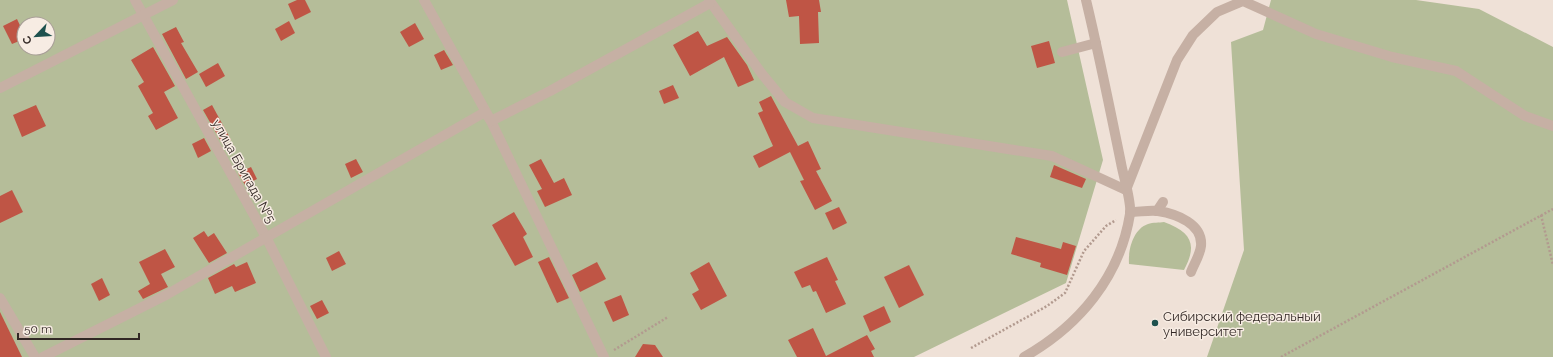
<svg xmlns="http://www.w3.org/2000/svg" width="1553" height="357" font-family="Raleway,sans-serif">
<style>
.green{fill:#b5bd99;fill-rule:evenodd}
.building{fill:#bf5545}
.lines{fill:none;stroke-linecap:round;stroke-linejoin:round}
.path{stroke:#b29a8f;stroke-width:2.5;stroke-dasharray:2 2;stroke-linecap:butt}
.minor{stroke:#c6b0a4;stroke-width:10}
.poi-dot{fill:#1e514e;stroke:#f7ece3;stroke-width:1.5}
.labels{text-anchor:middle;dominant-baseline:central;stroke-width:3;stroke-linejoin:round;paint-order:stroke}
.street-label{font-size:13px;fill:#322825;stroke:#f7ece3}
.poi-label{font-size:13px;fill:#322825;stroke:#f7ece3;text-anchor:start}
</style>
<rect width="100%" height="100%" fill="#efe1d7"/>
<!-- green -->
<g class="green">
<path d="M0,0h1067l36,160 -37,123 -152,74h-914zM24,24h24v24h-24z"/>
<polygon points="1271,0 1416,0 1479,9 1553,47 1553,357 1207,357 1244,250 1231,42 1263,30"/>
<path d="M1164,222c27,10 34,22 20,48l-55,-6c-1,-14 4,-35 19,-40 5,-2 11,-1 16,-2z"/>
</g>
<!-- building -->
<g class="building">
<polygon points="297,0 305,0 311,12 295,20 288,4"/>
<polygon points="786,0 819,0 821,12 818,12 819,43 800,44 799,16 789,17"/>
<polygon points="17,19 24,34 24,39 12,44 3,26"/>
<polygon points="289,21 295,33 281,41 275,29"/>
<polygon points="415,23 424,39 409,47 400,32"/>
<polygon points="176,27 184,42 181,43 198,72 186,79 162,34"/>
<polygon points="698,31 707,46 727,37 747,65 754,80 738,87 724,57 690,76 673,45"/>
<polygon points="1049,41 1055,63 1037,68 1031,46"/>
<polygon points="153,47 175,86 164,92 178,118 156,130 148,116 153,113 138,86 144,82 131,60"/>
<polygon points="444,50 453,65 441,70 434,55"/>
<polygon points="218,63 225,76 206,87 199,74"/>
<polygon points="673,85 679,98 664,104 659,91"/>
<polygon points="771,96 798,146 808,141 821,169 816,171 832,201 815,210 800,181 804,180 790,152 759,168 753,156 773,146 758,113 763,111 759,102"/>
<polygon points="36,105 46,126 22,137 13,115"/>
<polygon points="212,105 231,140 223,145 203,110"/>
<polygon points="204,138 211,151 198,158 192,144"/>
<polygon points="356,159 363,172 351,178 345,164"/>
<polygon points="541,159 554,183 564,178 572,195 545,207 537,191 542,189 529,165"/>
<polygon points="1054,165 1086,179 1082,188 1050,177"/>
<polygon points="251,167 257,179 245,185 238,173"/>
<polygon points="12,190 23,212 0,223 0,196"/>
<polygon points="839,207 847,223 833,230 825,213"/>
<polygon points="514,212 527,234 523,237 533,257 515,266 492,225"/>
<polygon points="204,231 208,237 214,233 227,253 209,263 193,238"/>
<polygon points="1016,237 1061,249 1063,242 1076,246 1067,275 1040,267 1041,263 1011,254"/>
<polygon points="165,249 175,267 161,274 168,287 143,299 138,291 150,284 139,262"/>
<polygon points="339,251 346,264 332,271 326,258"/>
<polygon points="549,257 569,298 557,303 538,262"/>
<polygon points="827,257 838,280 835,281 846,304 826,313 816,291 813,292 810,285 802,288 794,272"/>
<polygon points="247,262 256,283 235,292 232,286 215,294 208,278 234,264 236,267"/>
<polygon points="597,262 606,279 580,292 572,275"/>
<polygon points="709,262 727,296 701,310 692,294 699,290 690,273"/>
<polygon points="909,265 924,295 899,308 884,277"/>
<polygon points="102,278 110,295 99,301 91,284"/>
<polygon points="621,295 629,315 613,322 604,302"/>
<polygon points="322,300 329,313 317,319 310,306"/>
<polygon points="884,306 891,322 870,332 863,316"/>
<polygon points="0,312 22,357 0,357"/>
<polygon points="813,328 826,356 867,335 875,349 871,351 874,357 797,357 788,340"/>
<polygon points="643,344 655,345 663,357 635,357"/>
</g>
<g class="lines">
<!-- path -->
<g class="path">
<polyline points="1541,215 1553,265"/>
<polyline points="971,348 1047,306 1065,293 1084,251 1106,226 1116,220"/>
<polyline points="614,350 668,317"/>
<polyline points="1281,357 1553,209"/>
</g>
<!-- minor -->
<g class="minor">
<polyline points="135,0 266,237 326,357"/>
<polyline points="424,0 491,121 604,357"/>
<polyline points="709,0 762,74 785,102 813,118 1052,156 1126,190 1177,60 1193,35 1217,12 1243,1 1316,34 1392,57 1456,71 1525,116 1553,126"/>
<polyline points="1062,52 1096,43"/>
<polyline points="0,88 173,0"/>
<polyline points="1157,211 1163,202"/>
<path d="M1130,212c9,0 19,-2 28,-1 19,3 45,13 43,35 -1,9 -7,18 -10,26"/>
<polyline points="0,298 35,357"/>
<polyline points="43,357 166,295 485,112 491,121 550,91 710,3"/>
<path d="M1024,357c55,-31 96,-80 106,-143 2,-11 -7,-39 -9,-51 -11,-54 -22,-109 -35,-163"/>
</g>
</g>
<!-- markers -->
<circle class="poi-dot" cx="1155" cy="323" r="4"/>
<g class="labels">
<!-- street labels -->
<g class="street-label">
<text transform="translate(244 171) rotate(61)">улица Бригада №5</text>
</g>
<!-- poi labels -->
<g class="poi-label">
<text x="1163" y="316">Сибирский федеральный<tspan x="1163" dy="15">университет</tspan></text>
</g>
</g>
<!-- north arrow -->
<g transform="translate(36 36) rotate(245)"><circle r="19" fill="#f7ece3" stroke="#a89e97"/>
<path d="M0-3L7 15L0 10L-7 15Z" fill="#1e514e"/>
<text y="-6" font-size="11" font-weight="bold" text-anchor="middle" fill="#322825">С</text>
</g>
<!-- scale -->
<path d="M18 333v6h121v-6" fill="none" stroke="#322825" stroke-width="2"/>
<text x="24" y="333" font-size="12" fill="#322825" stroke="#f7ece3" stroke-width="3" paint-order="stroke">50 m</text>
</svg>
